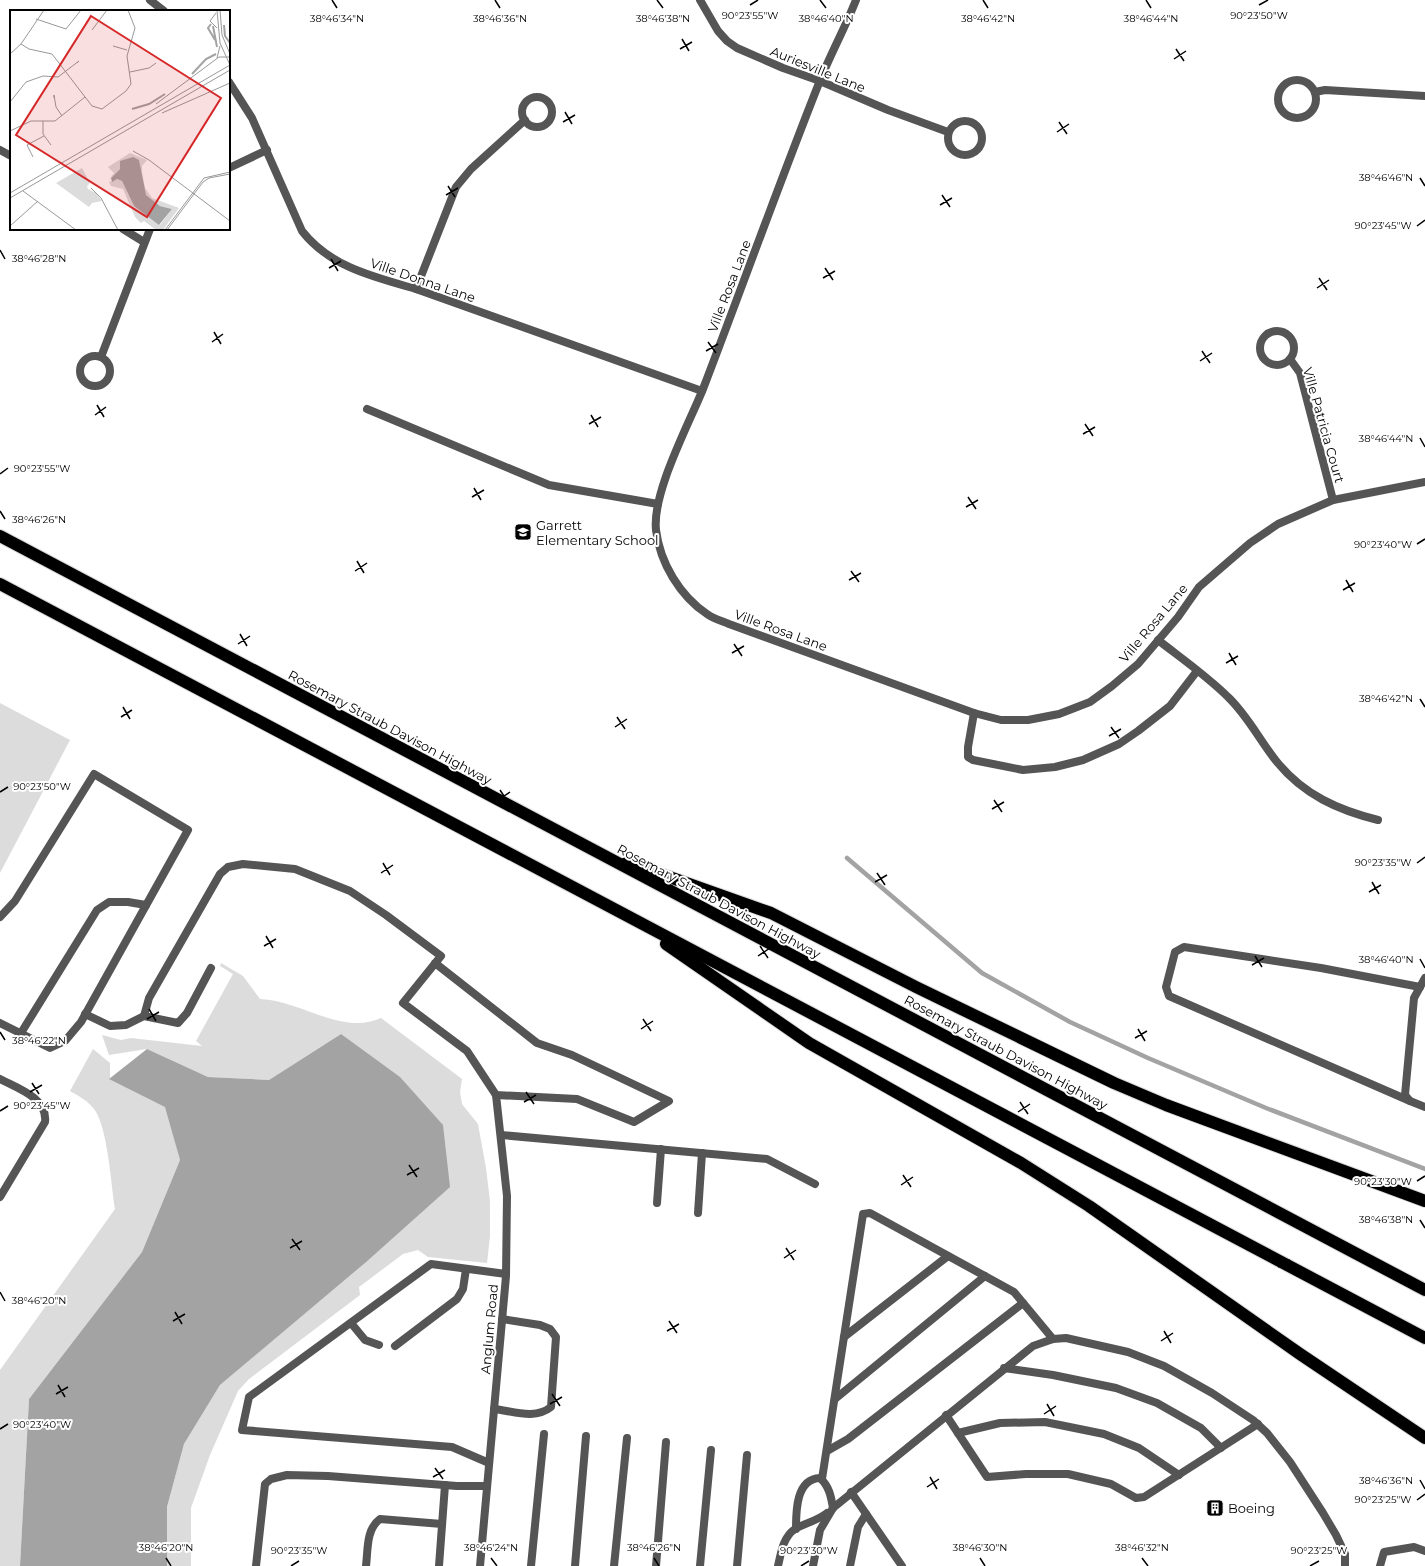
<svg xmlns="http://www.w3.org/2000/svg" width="1425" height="1566" font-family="Montserrat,sans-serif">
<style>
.green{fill:#dcdcdc}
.water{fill:#a3a3a3}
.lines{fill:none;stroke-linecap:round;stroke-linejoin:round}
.stream{stroke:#a3a3a3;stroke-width:4.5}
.highway-casing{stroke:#dbdbdb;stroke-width:14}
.lane{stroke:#555;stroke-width:8}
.street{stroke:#555;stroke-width:8}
.highway{stroke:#000;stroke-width:12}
.ticks{fill:none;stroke:#000;stroke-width:1.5}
.labels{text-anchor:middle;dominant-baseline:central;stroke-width:4;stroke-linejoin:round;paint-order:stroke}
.street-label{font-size:13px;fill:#000;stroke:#fff}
.poi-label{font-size:13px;fill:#000;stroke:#fff;text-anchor:start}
.inset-river{fill:none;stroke:#a3a3a3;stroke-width:2}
.inset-road{fill:none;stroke:#999;stroke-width:1}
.view{fill:#d62828;fill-opacity:0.15;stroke:#d62828;stroke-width:2}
.inset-edge{fill:none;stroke:#000;stroke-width:2}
.ticks-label{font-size:10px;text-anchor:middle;fill:#000;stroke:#fff;stroke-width:4;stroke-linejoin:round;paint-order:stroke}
</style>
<rect width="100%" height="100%" fill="#fff"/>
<!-- green -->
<g class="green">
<polygon points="0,703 70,740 0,873"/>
<path d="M221,963l22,13 17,23c40,1 82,37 121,19l81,61 -2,13 2,12 16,20 8,44 4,33v35l-3,27 -59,-6 -10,-7 -15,4 -44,33 1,8 -111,84 -11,12 -28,64 -19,53v58h-24v-59l17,-63 36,-59 145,-122 -24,-229 -72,46 -61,-3 -61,-28 -38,6 -7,-20 19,5 10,-2 71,8 -6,-5 37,-67 -13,-8z"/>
<path d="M93,1049l17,14v16l56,28 14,53 -38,92 -113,147 -9,167h-20v-196l115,-161c-4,-23 -7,-82 -21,-100 -6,-8 -15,-13 -24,-18z"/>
</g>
<!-- water -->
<polygon class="water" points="341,1034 400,1077 443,1125 450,1187 365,1263 220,1385 184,1444 167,1507 167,1566 20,1566 29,1399 142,1252 180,1160 165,1107 109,1079 147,1049 208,1077 269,1080"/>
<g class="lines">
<!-- stream -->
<polyline class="stream" points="847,858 982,973 1070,1022 1148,1058 1266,1108 1425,1169"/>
<!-- highway casing -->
<g class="highway-casing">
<g id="highway">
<polyline points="0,536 1425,1290"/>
<polyline points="0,584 1425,1338"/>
<polyline points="627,862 771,913 916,987 1114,1083 1166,1105 1425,1201"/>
<polyline points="666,944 809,1043 1021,1163 1089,1206 1300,1354 1425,1438"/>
</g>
</g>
<!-- lane -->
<g class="lane">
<polyline points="367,409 549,485 658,504"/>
<polyline points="974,713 968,747 968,757 973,760 1023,770 1055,767 1083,760 1119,744 1138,731 1170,706 1197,671"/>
<polyline points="0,917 15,901 94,774 188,830 81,1022 65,1041 50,1048 0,1023"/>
<polyline points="1425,978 1414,998 1405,1095 1410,1101 1425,1107"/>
<polyline points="85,1014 110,1026 126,1025 144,1016 178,1023 187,1013 211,968"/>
<polyline points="144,1016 149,998 220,874 228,867 243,864 295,869 350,891 386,915 441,956 403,1003 467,1051 496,1095 577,1099 634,1122 669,1101 572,1055 537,1043 435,963"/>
<polyline points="21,1033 97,910 109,902 128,902 146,905"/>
<path d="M0,1079c17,9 48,19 45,43l-45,75"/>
<polyline points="1410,1101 1169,996 1166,987 1175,952 1184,947 1321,968 1420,987"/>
<polyline points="501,1135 767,1159 815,1184"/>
<polyline points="657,1203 661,1149"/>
<polyline points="698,1213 702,1153"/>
<polyline points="351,1323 365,1340 379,1345"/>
<polyline points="844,1337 948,1256"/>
<polyline points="395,1346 457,1299 463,1289 466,1269"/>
<polyline points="1004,1368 1053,1375 1116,1388 1157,1403 1201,1428 1221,1448"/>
<polyline points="835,1399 985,1276"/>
<path d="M494,1409c19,2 41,11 57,-2l5,-70 -6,-8 -10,-4 -38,-6"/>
<polyline points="946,1415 987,1477 1026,1474 1068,1474 1111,1484 1136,1498 1144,1497 1258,1424"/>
<polyline points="958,1433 1000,1423 1045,1422 1104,1434 1139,1448 1179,1475"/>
<polyline points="827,1451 848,1439 1023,1303"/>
<polyline points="489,1463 452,1447 242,1430 249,1397 431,1264 506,1274"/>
<polyline points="822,1479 863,1214 870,1213 1014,1292 1053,1339"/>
<polyline points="851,1492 902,1566"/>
<polyline points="256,1566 265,1484 271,1479 287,1475 328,1476 457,1486 487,1486"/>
<path d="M366,1566c2,-16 0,-37 14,-47l62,5"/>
<polyline points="439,1566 445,1485"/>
<polyline points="531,1566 544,1434"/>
<polyline points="575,1566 586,1436"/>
<polyline points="614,1566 627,1438"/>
<polyline points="656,1566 666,1442"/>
<polyline points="700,1566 711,1450"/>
<polyline points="737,1566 747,1455"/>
<path d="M778,1566c3,-13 5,-29 17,-37 10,-6 22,-8 32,-16"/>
<polyline points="813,1566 820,1530 833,1508 1033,1346 1053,1339 1066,1338 1128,1352 1164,1366 1212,1393 1253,1420 1267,1433 1290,1462 1323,1513 1336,1535 1345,1554 1345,1566"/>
<polyline points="850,1566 858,1527 866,1514"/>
<polyline points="1380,1566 1384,1552 1414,1547 1425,1551"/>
</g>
<!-- street -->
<g class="street">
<polyline points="150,0 164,11"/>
<polyline points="700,0 718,31 727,41 737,48 783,68 820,81 888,110 948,132"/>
<path d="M856,0c-11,28 -26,55 -37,83 -40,101 -77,204 -116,306 -15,37 -51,104 -47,141 4,33 24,66 51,84 7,5 15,7 22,10l245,89 27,7h27l31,-6 31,-12 22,-16 26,-22 40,-47 21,-30 51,-44 28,-19 55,-24 92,-18"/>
<circle cx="1297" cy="99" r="19"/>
<path d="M229,82l23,36 50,113c28,36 72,46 114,58l286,102"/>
<polyline points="1315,92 1325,90 1425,96"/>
<circle cx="537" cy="112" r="15"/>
<circle cx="965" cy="138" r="17"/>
<polyline points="0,150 11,156"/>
<polyline points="229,168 267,150"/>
<polyline points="123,229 144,242"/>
<polyline points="416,289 456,187 471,169 525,120"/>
<circle cx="1277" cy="348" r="17"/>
<circle cx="95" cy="371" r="15"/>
<polyline points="101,357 150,229"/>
<polyline points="1290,359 1300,373 1333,500"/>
<path d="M1158,640c23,18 49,36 70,57 20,19 32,44 49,65 27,33 61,48 101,58"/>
<path d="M796,1529c0,-18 0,-50 24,-51 9,8 11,18 13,30"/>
<polyline points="480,1566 506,1276 507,1196 496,1095"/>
</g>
<!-- highway -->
<use href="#highway" class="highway"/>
</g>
<!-- ticks -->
<path class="ticks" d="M332,0l5,8M495,0l5,8M657,0l6,8M820,0l6,8M983,0l5,8M1146,0l5,8M750,5l8,-5M1259,5l9,-5M682,39l7,12M680,49l12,-7M1176,49l8,12M1174,59l12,-8M565,112l7,12M563,122l12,-7M1059,122l8,12M1057,132l12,-8M1420,178l5,8M448,186l7,11M446,195l12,-7M942,195l8,12M940,205l12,-7M1417,226l8,-6M0,250l5,9M331,259l7,12M329,268l12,-7M825,268l8,12M823,278l12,-7M1319,278l8,12M1317,288l12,-8M214,332l7,12M212,342l11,-8M708,342l8,11M706,351l12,-7M1202,351l8,12M1200,361l12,-8M97,405l7,12M95,415l11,-8M591,415l7,12M589,424l12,-7M1085,424l8,12M1083,434l12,-7M1420,438l5,9M0,474l8,-6M474,488l7,12M472,497l12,-7M968,497l8,12M966,507l12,-7M0,511l5,8M1417,544l8,-5M357,561l7,12M355,571l12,-8M851,571l8,11M849,580l12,-7M1346,580l7,12M1343,590l12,-7M240,634l7,12M238,644l12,-8M734,644l8,12M732,653l12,-7M1229,653l7,12M1226,663l12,-7M1420,699l5,8M123,707l7,12M121,717l11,-7M617,717l8,12M615,727l12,-8M1111,727l8,11M1109,736l12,-7M500,790l8,12M0,792l8,-5M498,800l12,-8M994,800l8,12M992,809l12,-7M383,863l7,12M1417,863l8,-6M381,873l12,-8M877,873l8,12M875,882l12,-7M1372,882l7,12M1369,892l12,-7M266,936l7,12M264,946l12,-7M760,946l8,12M758,956l12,-8M1255,956l7,11M1420,959l5,9M1252,965l12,-7M149,1009l7,12M147,1019l12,-7M643,1019l8,12M641,1029l12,-8M1138,1029l7,12M0,1032l5,8M1135,1038l12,-7M32,1083l7,11M30,1092l12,-7M526,1092l8,12M524,1102l12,-7M1020,1102l8,12M0,1111l8,-5M1018,1112l12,-8M409,1165l8,12M407,1175l12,-7M903,1175l8,12M1417,1181l8,-5M901,1185l12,-8M1420,1220l5,8M292,1239l8,11M290,1248l12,-7M786,1248l8,12M784,1258l12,-8M1281,1258l7,12M1278,1267l12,-7M0,1292l5,9M175,1312l7,12M173,1321l12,-7M669,1321l8,12M667,1331l12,-7M1164,1331l7,12M1161,1341l12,-8M58,1385l7,12M56,1394l12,-7M552,1394l8,12M550,1404l12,-7M1047,1404l7,12M1044,1414l12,-8M0,1429l8,-5M435,1468l8,11M433,1477l12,-7M930,1477l7,12M1420,1480l5,9M927,1487l12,-8M1417,1500l8,-6M166,1558l5,8M491,1558l6,8M654,1558l5,8M980,1558l5,8M1142,1558l6,8M291,1566l8,-5M801,1566l8,-5M1310,1566l9,-5"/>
<!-- icons -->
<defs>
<g id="school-square" transform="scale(0.9)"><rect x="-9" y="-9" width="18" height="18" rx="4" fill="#000" stroke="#fff"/><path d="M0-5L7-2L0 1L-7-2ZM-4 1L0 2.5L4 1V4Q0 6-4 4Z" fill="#fff"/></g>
<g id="building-square" transform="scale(0.9)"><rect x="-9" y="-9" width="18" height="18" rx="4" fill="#000" stroke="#fff"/><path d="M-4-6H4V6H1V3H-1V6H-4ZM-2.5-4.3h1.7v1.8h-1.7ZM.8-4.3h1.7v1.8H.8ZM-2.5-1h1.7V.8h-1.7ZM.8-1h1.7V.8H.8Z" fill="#fff"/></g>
</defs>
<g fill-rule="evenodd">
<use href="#school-square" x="523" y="532"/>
<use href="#building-square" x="1215" y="1508"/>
</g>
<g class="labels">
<!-- street labels -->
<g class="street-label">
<text transform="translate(818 69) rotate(22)">Auriesville Lane</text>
<text transform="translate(423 280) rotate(19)">Ville Donna Lane</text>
<text transform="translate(729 286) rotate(-69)">Ville Rosa Lane</text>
<text transform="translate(1324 425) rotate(74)">Ville Patricia Court</text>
<text transform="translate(1153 623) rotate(-50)">Ville Rosa Lane</text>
<text transform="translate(781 630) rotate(20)">Ville Rosa Lane</text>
<text transform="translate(390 727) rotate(28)">Rosemary Straub Davison Highway</text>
<text transform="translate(719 901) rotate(28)">Rosemary Straub Davison Highway</text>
<text transform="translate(1006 1052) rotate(28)">Rosemary Straub Davison Highway</text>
<text transform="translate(489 1329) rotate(-85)">Anglum Road</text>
</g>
<!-- poi labels -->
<g class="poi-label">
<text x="536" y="525">Garrett<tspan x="536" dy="15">Elementary School</tspan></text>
<text x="1228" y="1508">Boeing</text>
</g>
</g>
<!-- overview -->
<g transform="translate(10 10)">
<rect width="220" height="220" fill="#fff"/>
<path d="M120,143l17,7 -5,6v6l3,16 7,10 27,10 -16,22h-7l-12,-9 -3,2 -6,-6 -12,-28 -12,-3 -2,-4 8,-3 5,2 12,25 26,19 12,-16 -12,-3 -14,-11 -3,-6 -4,-29 -19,9 -12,12 6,-8 -6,-6zM72,158l8,15 -3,3 1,3 8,4 6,8 -10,2 -3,4 -33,-24z" fill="#dcdcdc"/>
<path d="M123,147l6,3 7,35 14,11 12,3 -13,16 -25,-19 -12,-25 -5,-2 -5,3 -1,-4 9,-9v-8z" fill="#a3a3a3"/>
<path class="inset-river" d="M201,14l-3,4 7,12M214,15l1,11 5,7M203,16l4,21M182,64l14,-15 10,-5M122,99l17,-5 16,-10"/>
<path class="inset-road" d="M207,0l3,33 10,22M210,0l2,25 8,19M206,3l-6,8 7,7M26,9l30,10 15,-19M82,20l15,-20M11,34l8,5 23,5 40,52 10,3 24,-18 5,-7 -4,-28 8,-28 -7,-18M103,36l14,4M0,44l11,-10 23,-34M207,48l3,-12M120,62l19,-4 7,-5M44,88v-3l2,12 6,9M0,92l16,-20 17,-6 15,1 21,-16 -2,2M146,94l63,-47h11M152,103l68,-30M33,111v13l8,11M0,121l21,-10h24l30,-24M123,141l16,9 81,61M23,147l-6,-12 17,-9M81,178l10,10 17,32M13,181l53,39M0,183l220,-128M0,188l220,-128M0,216l28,-25M155,220l39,-52 26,-6M157,220l36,-48 6,-4 21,-4"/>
<path class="view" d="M81,6l130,82 -74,119 -131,-82z"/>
<rect width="220" height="220" class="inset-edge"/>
</g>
<g class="ticks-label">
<text x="750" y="19">90°23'55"W</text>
<text x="1259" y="19">90°23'50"W</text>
<text x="1151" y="22">38°46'44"N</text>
<text x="337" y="22">38°46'34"N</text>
<text x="500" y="22">38°46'36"N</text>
<text x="663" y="22">38°46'38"N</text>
<text x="826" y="22">38°46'40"N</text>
<text x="988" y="22">38°46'42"N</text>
<text x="1386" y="181">38°46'46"N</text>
<text x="1383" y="229">90°23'45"W</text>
<text x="39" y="262">38°46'28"N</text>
<text x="1386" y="442">38°46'44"N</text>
<text x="42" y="472">90°23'55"W</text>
<text x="39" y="523">38°46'26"N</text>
<text x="1383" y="548">90°23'40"W</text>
<text x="1386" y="702">38°46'42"N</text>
<text x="42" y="790">90°23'50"W</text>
<text x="1383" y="866">90°23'35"W</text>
<text x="1386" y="963">38°46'40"N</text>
<text x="39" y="1044">38°46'22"N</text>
<text x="42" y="1109">90°23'45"W</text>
<text x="1383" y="1185">90°23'30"W</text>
<text x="1386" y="1223">38°46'38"N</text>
<text x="39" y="1304">38°46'20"N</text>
<text x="42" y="1428">90°23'40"W</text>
<text x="1386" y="1484">38°46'36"N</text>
<text x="1383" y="1503">90°23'25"W</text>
<text x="166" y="1551">38°46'20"N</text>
<text x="491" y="1551">38°46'24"N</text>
<text x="654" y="1551">38°46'26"N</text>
<text x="980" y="1551">38°46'30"N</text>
<text x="1142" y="1551">38°46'32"N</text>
<text x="299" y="1554">90°23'35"W</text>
<text x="809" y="1554">90°23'30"W</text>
<text x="1319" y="1554">90°23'25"W</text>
</g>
</svg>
